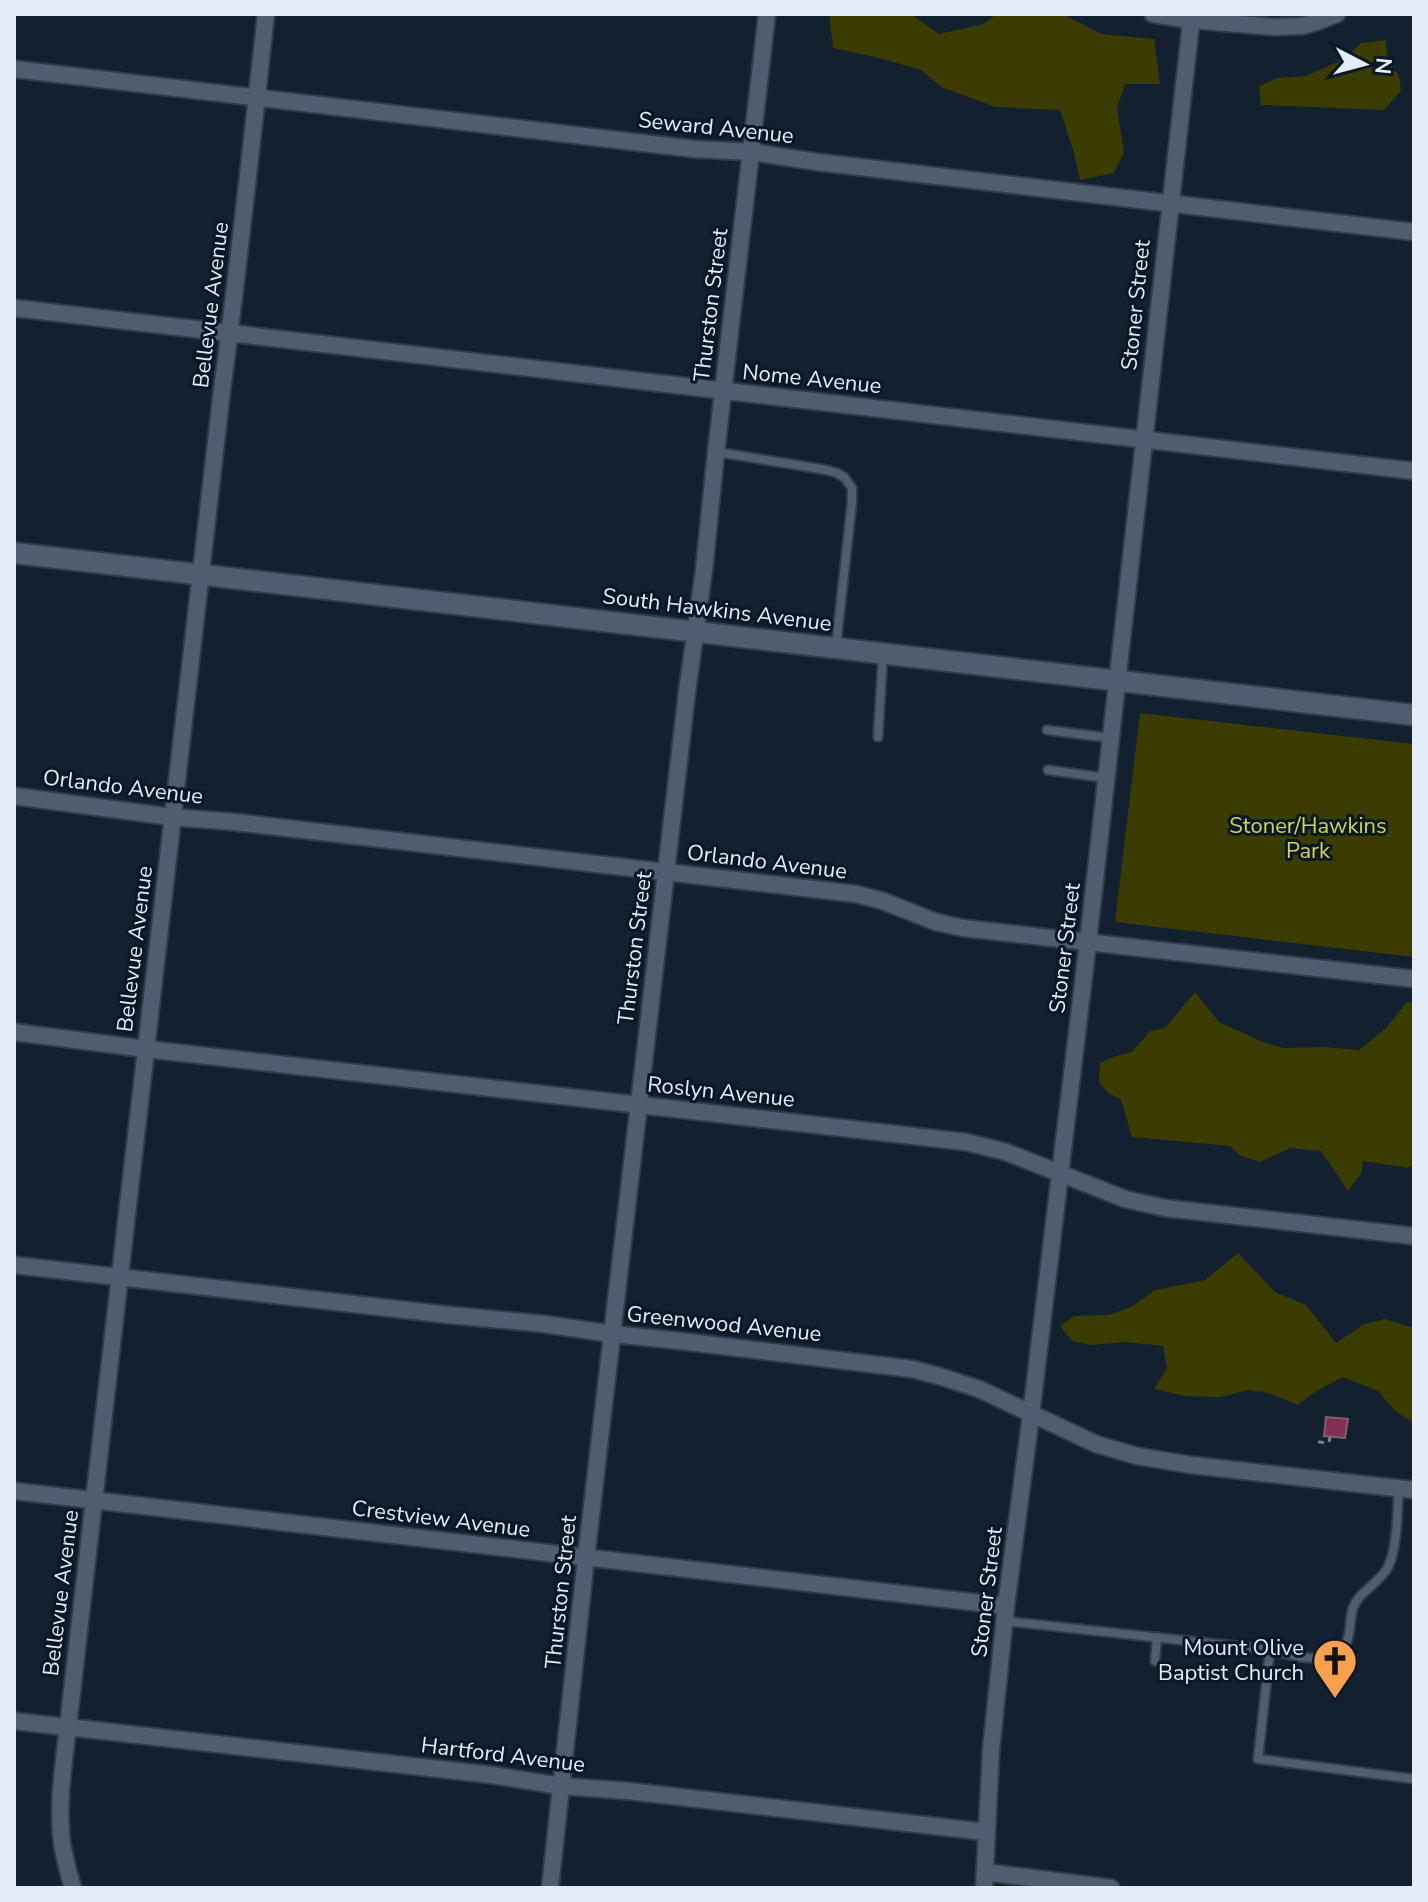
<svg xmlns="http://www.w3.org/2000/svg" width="1428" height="1902" font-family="'Nunito Sans',sans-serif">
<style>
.green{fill:#3b3c01}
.building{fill:#832e53;stroke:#7c616a;stroke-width:2}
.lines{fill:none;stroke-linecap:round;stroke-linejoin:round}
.service-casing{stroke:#333b49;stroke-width:12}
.minor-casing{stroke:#333b49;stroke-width:20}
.tertiary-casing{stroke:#333b49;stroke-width:24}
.path{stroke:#778290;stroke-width:3;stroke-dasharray:6 6;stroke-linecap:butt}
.service{stroke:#4e5d70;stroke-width:8}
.minor{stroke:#4e5d70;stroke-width:16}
.tertiary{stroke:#4e5d70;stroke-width:20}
.labels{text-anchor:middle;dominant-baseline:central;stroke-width:6;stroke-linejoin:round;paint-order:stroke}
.street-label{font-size:22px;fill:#e3ecf7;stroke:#0a1726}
.park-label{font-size:22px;fill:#d2d652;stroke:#0a1726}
.poi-label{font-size:22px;fill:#e3ecf7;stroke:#0a1726;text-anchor:end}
</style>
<rect width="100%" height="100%" fill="#132030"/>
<!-- green -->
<g class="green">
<polygon points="829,14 911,14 939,34 983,24 997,14 1063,14 1101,34 1154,39 1160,84 1125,84 1117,108 1124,152 1114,173 1080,180 1074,153 1060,110 996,107 943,88 921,70 879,58 833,48"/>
<polygon points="1386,40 1387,60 1399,76 1401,91 1384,110 1261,105 1259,86 1277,78 1306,76 1344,59 1361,43"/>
<polygon points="1140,713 1414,744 1414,957 1115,922"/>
<polygon points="1195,992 1219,1022 1263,1042 1284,1048 1325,1047 1359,1050 1386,1028 1407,1002 1414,1002 1414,1164 1408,1168 1363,1161 1361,1174 1348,1191 1321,1151 1290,1148 1260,1162 1241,1156 1230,1146 1132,1137 1121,1100 1108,1093 1099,1082 1100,1063 1113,1057 1132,1052 1150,1031 1165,1028"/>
<polygon points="1238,1253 1275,1292 1306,1305 1336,1343 1364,1324 1385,1319 1414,1328 1414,1423 1395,1411 1378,1391 1342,1377 1312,1394 1298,1405 1268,1393 1248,1390 1221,1397 1185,1396 1154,1389 1167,1368 1163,1346 1126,1342 1091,1345 1072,1341 1060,1326 1074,1316 1108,1315 1131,1307 1155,1290 1205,1280"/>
</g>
<!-- building -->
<polygon class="building" points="1326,1417 1348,1419 1345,1438 1324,1436"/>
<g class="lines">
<!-- service casing -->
<g class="service-casing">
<g id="service">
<polyline points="717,452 827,470 837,473 844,477 852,488 852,502 836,646"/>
<polyline points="1047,730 1110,738"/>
<polyline points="878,737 883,654"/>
<polyline points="1048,770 1106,778"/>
<path d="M1005,1621c83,9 166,18 249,27 24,2 54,16 78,7 23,-10 15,-28 21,-47 6,-17 27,-25 35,-41 10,-21 9,-56 11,-79"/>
<polyline points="1270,1650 1258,1759 1414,1779"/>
<polyline points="1155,1661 1157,1637"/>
</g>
</g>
<!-- minor casing -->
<g class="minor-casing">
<g id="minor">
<polyline points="1153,14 1191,20 1275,27 1302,26 1316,22 1337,14"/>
<polyline points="14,69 694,149 752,152 817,162 1414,232"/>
<polyline points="14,308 1414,471"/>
<polyline points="14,796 172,817 234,822 856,894 883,901 936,922 963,928 1414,979"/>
<polyline points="14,1032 146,1049 966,1142 1006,1152 1125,1199 1165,1208 1414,1236"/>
<polyline points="14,1265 449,1315 544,1324 612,1334 680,1341 912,1369 939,1376 979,1389 1096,1444 1137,1456 1191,1465 1414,1490"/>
<polyline points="14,1491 1006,1606"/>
<polyline points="14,1721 492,1775 561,1786 628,1791 986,1832"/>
<polyline points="985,1872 1111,1888"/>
<path d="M73,1888c-5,-18 -11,-36 -12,-55 -3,-35 3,-71 7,-107l154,-1336c17,-125 30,-251 44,-376"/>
<polyline points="550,1888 586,1558 687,692 704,570 716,452 767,14"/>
<polyline points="984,1888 991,1750 1006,1606 1031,1415 1088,942 1192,14"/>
</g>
</g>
<!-- tertiary casing -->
<g class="tertiary-casing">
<polyline id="tertiary" points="14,553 1414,715"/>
</g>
<!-- path -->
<polyline class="path" points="1318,1442 1329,1443 1330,1437"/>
<!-- service -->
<use href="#service" class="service"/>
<!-- minor -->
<use href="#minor" class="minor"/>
<!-- tertiary -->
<use href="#tertiary" class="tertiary"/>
</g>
<!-- icons -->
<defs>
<g id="church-pin" transform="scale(2.3)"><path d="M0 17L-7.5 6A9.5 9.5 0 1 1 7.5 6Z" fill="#fa9f4e" stroke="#0a1726"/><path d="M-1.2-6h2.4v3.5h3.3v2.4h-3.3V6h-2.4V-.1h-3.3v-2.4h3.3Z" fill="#111"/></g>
</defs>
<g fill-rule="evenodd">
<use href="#church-pin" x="1335" y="1661"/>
</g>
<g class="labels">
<!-- street labels -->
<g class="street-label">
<text transform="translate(716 128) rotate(6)">Seward Avenue</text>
<text transform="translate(211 305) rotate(-83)">Bellevue Avenue</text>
<text transform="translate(711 305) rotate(-83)">Thurston Street</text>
<text transform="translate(1136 305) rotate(-84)">Stoner Street</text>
<text transform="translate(812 379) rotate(6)">Nome Avenue</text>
<text transform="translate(717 610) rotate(7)">South Hawkins Avenue</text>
<text transform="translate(123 787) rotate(7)">Orlando Avenue</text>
<text transform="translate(767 862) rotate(7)">Orlando Avenue</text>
<text transform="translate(635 948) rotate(-83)">Thurston Street</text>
<text transform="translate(1065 948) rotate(-83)">Stoner Street</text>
<text transform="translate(135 949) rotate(-83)">Bellevue Avenue</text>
<text transform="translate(721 1092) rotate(6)">Roslyn Avenue</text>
<text transform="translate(724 1324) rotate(6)">Greenwood Avenue</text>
<text transform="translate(441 1519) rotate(7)">Crestview Avenue</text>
<text transform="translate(561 1592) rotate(-84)">Thurston Street</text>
<text transform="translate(987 1592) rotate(-83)">Stoner Street</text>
<text transform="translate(61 1593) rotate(-83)">Bellevue Avenue</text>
<text transform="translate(503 1755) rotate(7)">Hartford Avenue</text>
</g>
<!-- park labels -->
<g class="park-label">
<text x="1308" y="826">Stoner/Hawkins<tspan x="1308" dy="25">Park</tspan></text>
</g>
<!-- poi labels -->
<g class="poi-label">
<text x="1304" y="1648">Mount Olive<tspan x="1304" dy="25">Baptist Church</tspan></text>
</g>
</g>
<!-- border -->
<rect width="1428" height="1902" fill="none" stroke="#e3ecf7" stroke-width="32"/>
<!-- north arrow -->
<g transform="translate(1364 64) rotate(96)" stroke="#0a1726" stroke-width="6" paint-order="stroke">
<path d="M0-6L14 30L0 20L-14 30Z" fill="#e3ecf7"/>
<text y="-12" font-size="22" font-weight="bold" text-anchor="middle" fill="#e3ecf7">N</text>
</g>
</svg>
